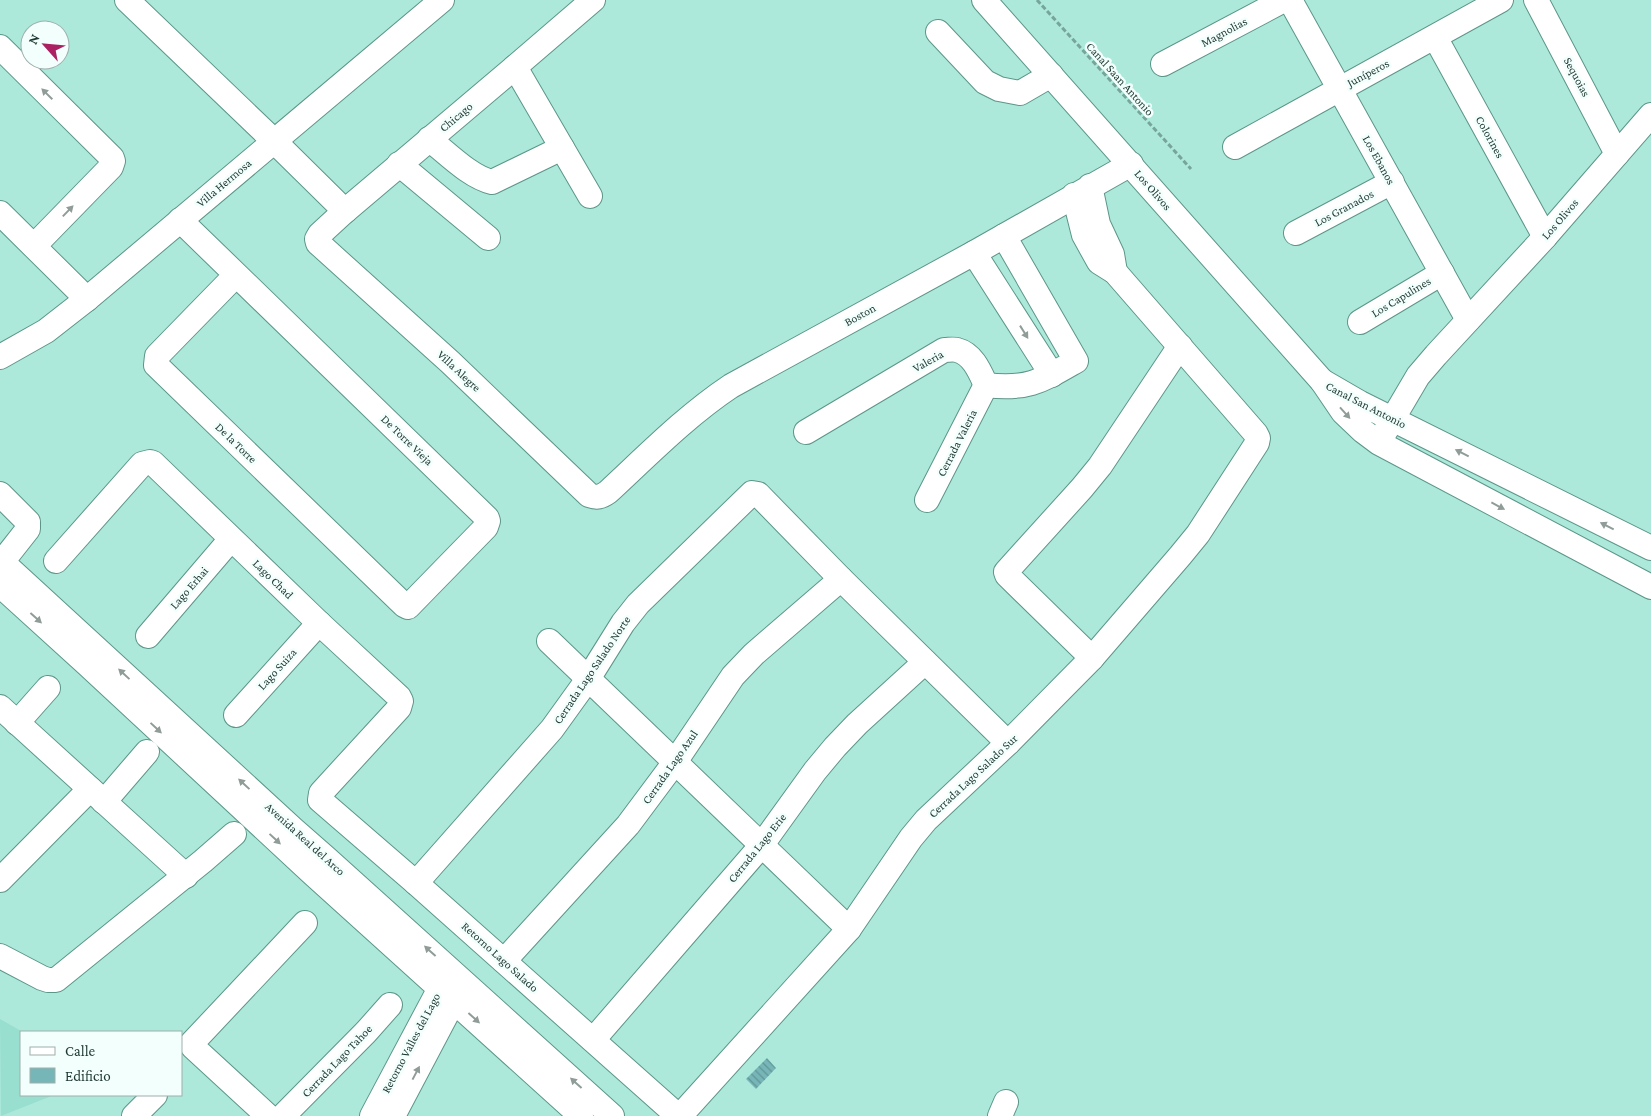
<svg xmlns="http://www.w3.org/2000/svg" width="1651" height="1116" font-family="'Crimson Pro',serif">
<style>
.built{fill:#98dfcf}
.building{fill:url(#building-back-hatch)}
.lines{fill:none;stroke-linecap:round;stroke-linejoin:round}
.minor-casing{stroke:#5c9689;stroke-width:26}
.path{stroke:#77a59a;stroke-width:3;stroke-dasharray:5 2.5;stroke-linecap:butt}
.minor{stroke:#fff;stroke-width:24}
.oneway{fill:#8f9c98}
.labels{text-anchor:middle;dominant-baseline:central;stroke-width:5;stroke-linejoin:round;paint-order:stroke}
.street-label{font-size:12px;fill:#1f3832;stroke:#f3fffc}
</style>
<defs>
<pattern id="building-back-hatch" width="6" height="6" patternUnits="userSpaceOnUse" patternTransform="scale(1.25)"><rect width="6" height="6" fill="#77b6b8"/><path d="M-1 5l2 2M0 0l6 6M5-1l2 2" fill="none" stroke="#619596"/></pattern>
</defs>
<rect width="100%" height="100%" fill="#ade9db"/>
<!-- built -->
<polygon class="built" points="0,1019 23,1032 21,1032 21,1095 54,1095 1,1116"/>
<!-- building -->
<polygon class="building" points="767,1058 776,1068 756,1089 746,1079"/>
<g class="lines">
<!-- minor casing -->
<g class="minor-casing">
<g id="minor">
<polyline points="127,0 274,141 345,211"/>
<path d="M593,0l-78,67 -170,144 -25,23 -3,5 1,4 132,119 139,133c8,3 12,2 19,-3 40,-37 78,-76 123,-106l243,-133 157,-89"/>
<polyline points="984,0 1322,381"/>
<polyline points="1290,0 1468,320"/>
<polyline points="1536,0 1617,154"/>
<polyline points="938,32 985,82 999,89 1020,93 1051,75"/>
<polyline points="1435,37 1545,237"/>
<polyline points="0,47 112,158 113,161 111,167 34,246"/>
<polyline points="1163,64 1284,0"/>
<polyline points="515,67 590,196"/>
<path d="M429,139c18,14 41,38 63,43l70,-34"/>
<polyline points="1235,147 1501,0"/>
<polyline points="399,164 488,238"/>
<polyline points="1090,186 1098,224 1112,254 1115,272"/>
<polyline points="0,213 87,299"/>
<polyline points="180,220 487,518 488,521 486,527 408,607 404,605 156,365 157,356 236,275"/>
<polyline points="1296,233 1392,182"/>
<polyline points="974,253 1052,375"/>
<polyline points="1360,322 1442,273"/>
<polyline points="0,357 46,331 87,299 442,0"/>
<path d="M806,432l138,-82c4,0 10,-1 13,0 16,4 23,22 29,35 42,5 55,-4 90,-24l-72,-125"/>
<polyline points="1385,432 1418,376 1436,355 1545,237 1651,115"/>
<polyline points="0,494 28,522 28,529 2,562"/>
<polyline points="927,500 986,385"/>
<polyline points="1651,548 1360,403 1322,381 1343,412 1363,431 1379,443 1651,587"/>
<polyline points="0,560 293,829 326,858 612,1116"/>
<polyline points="56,561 142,464 150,462 153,463 319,623 399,697 401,701 399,708 321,793 320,800 416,883 678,1116"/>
<polyline points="0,585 86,663 312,873 581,1116"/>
<polyline points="148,636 231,539"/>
<polyline points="549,641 849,929"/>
<polyline points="1092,658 1007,575 1006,572 1082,488 1100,466 1180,346"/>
<polyline points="0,707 186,876"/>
<polyline points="236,715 319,623"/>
<polyline points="17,723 48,688"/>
<polyline points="104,802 147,752"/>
<polyline points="0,880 90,789"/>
<polyline points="416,883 552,729 588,679 623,623 638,604 752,493 758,494 841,579 1008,743"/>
<polyline points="0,956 42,978 48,980 56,980 203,861 234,834"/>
<polyline points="504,961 628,825 675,762 733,676 754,654 841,579"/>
<polyline points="593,1040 761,846 815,771 835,747 857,724 925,662"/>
<polyline points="134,1116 155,1095"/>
<polyline points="268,1116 193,1047 192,1043 305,923"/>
<polyline points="283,1116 366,1032 390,1005"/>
<polyline points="372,1116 448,973"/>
<polyline points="393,1116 461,987"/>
<polyline points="680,1116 849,929 911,838 926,820 1008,743 1092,658 1180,556 1198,534 1257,443 1258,438 1256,434 1115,272 1099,262 1084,235 1074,195"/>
<polyline points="1000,1116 1006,1102"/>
</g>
</g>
<!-- path -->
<polyline class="path" points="1037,0 1191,169"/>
<!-- minor -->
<use href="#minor" class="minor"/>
</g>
<!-- one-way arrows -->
<defs><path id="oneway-solid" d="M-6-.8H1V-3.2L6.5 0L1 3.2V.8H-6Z" transform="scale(1.25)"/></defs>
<g class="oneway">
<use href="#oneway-solid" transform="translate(47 94) rotate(-135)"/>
<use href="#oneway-solid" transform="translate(68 211) rotate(-46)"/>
<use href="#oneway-solid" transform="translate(1024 332) rotate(58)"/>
<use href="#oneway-solid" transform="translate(1345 413) rotate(48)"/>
<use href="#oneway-solid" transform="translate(1462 453) rotate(-153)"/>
<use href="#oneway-solid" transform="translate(1498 506) rotate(28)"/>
<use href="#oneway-solid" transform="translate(1607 526) rotate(-153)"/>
<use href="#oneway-solid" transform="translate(36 618) rotate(42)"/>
<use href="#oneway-solid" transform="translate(124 674) rotate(-137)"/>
<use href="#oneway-solid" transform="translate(156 728) rotate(43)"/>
<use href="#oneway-solid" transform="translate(244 784) rotate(-137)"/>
<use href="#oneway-solid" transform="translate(275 839) rotate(43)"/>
<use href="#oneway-solid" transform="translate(430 951) rotate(-138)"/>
<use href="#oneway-solid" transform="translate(474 1018) rotate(42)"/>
<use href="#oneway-solid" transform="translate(416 1073) rotate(-62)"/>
<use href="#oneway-solid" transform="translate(576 1083) rotate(-138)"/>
</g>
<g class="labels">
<!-- street labels -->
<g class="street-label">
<text transform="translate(1224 32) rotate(-28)">Magnolias</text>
<text transform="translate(1368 73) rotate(-28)">Juníperos</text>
<text transform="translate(1577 77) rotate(62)">Sequoias</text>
<text transform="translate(1120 79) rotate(48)">Canal Saan Antonio</text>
<text transform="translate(456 117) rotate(-40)">Chicago</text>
<text transform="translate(1490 137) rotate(61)">Colorines</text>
<text transform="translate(1379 160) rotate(61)">Los Ebanos</text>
<text transform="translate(224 183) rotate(-40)">Villa Hermosa</text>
<text transform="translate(1153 190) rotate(49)">Los Olivos</text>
<text transform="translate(1344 208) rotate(-28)">Los Granados</text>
<text transform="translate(1560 219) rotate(-49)">Los Olivos</text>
<text transform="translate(1401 297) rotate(-31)">Los Capulines</text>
<text transform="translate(860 315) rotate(-29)">Boston</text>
<text transform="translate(928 361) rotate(-29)">Valeria</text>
<text transform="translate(459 371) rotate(43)">Villa Alegre</text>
<text transform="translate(1366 405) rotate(27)">Canal San Antonio</text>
<text transform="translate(407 440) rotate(44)">De Torre Vieja</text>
<text transform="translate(236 443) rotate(44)">De la Torre</text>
<text transform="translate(957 443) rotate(-63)">Cerrada Valeria</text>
<text transform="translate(273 579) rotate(44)">Lago Chad</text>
<text transform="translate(189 588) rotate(-49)">Lago Erhai</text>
<text transform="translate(277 669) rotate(-48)">Lago Suiza</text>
<text transform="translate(592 670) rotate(-56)">Cerrada Lago Salado Norte</text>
<text transform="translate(670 767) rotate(-55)">Cerrada Lago Azul</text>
<text transform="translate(973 776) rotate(-43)">Cerrada Lago Salado Sur</text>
<text transform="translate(305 839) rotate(42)">Avenida Real del Arco</text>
<text transform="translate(757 848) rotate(-51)">Cerrada Lago Erie</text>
<text transform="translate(500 957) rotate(42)">Retorno Lago Salado</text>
<text transform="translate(411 1043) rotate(-62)">Retorno Valles del Lago</text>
<text transform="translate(337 1061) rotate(-46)">Cerrada Lago Tahoe</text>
</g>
</g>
<!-- legend -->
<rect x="20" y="1031" width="162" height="65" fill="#f3fffc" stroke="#9eafab"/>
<rect x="30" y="1047" width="25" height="8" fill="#ffffff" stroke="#9eafab"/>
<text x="65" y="1056" font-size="15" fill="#1f3832">Calle</text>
<rect x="30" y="1068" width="25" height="15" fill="#77b6b8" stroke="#9eafab"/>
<text x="65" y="1081" font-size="15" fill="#1f3832">Edificio</text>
<!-- north arrow -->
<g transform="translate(45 45) rotate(297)"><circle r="24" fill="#f3fffc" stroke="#9eafab"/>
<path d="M0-4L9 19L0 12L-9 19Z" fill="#ac2162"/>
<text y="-8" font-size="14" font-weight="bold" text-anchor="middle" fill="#1f3832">N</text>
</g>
</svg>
